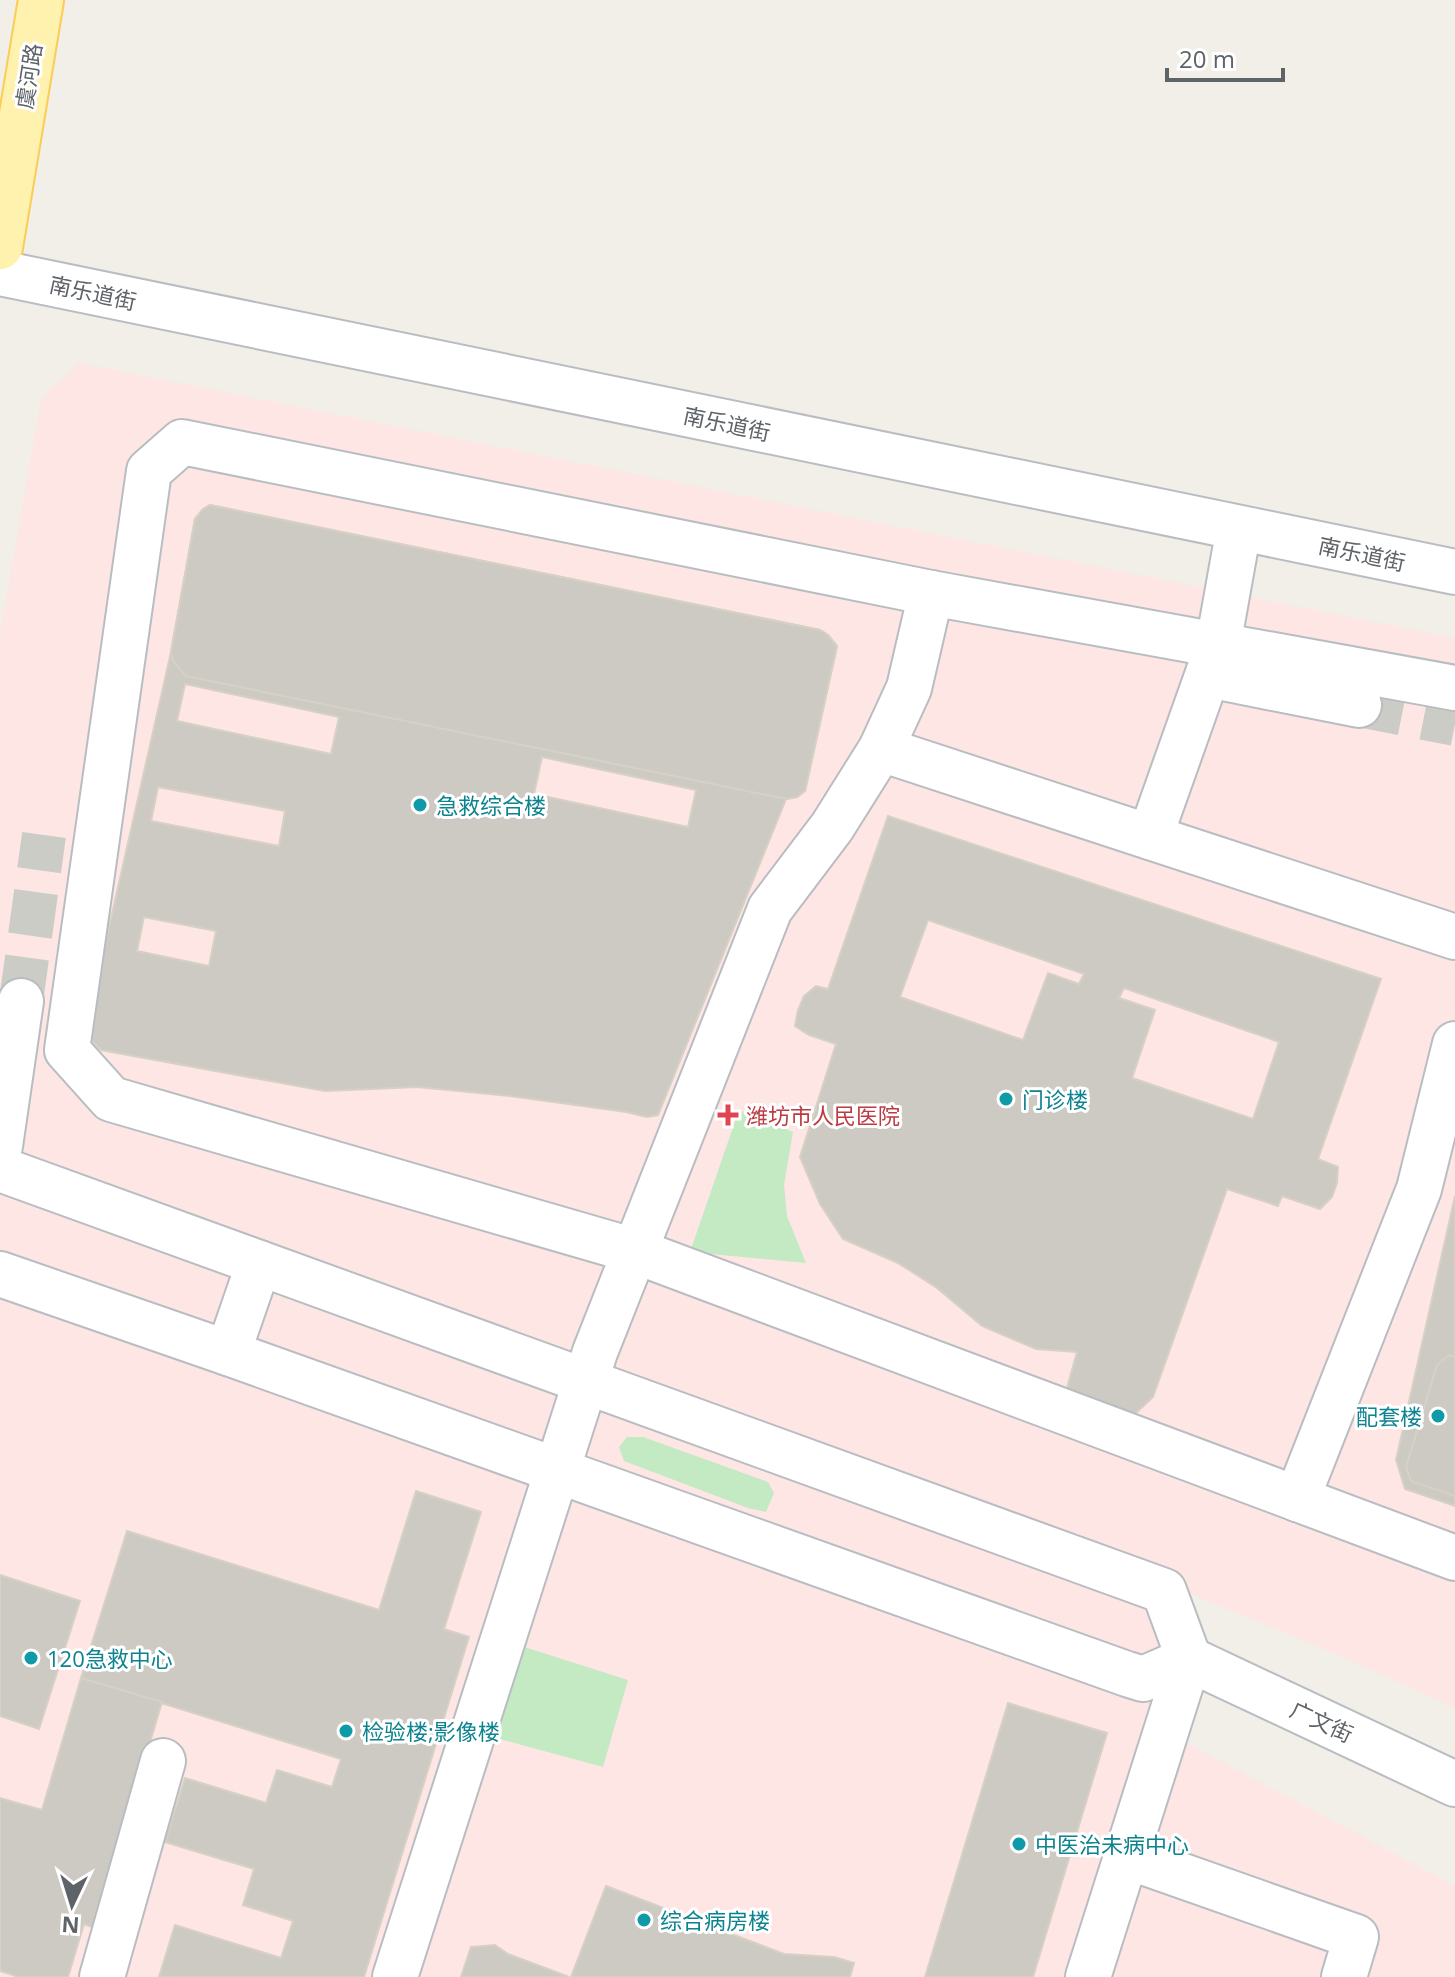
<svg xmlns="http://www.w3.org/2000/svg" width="1455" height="1977" font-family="'Open Sans','Noto Sans SC',sans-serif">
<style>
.medical{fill:#fde6e4}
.green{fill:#c3eac2}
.building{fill:#cdcac4;stroke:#d7d1c5;stroke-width:2;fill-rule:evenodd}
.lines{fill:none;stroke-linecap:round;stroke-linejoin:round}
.minor-tunnel{stroke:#ccccc7;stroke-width:44;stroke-dasharray:44 22;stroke-linecap:butt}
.minor-casing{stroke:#b9bdc1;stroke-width:48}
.major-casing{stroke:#fbcc56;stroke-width:48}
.minor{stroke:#fff;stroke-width:44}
.major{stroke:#fff2af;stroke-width:44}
.culture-dot{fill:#0f9aa8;stroke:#fff;stroke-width:3}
.health-dot{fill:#e0444e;stroke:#fff;stroke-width:3}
.labels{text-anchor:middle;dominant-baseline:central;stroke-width:6;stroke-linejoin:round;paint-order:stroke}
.street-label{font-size:22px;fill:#5e6368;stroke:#fff}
.culture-label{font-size:22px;fill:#0d838f;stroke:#fff;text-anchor:start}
.health-label{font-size:22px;fill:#be3a42;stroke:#fff;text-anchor:start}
</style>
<rect width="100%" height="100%" fill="#f1efe7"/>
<!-- medical -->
<polygon class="medical" points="79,363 1455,638 1455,1708 1349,1660 1187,1592 1145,1721 1455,1886 1455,1977 0,1977 0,635 41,399"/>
<!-- green -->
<g class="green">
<polygon points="739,1110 793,1132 784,1185 787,1216 806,1263 690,1252"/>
<polygon points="627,1437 643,1437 768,1482 774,1493 766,1512 748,1508 624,1461 619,1447"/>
<polygon points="518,1645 628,1680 603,1767 492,1737"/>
</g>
<!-- building -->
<g class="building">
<path d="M210,505l610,125 8,5 9,11 -32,145 -8,6 -11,2 -128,316 -11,2 -21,-5 -116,-16 -93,-9 -92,4 -224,-41 -16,-16 86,-382 24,-133 8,-10zM185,684l154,33 -8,37 -154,-33zM542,757l154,33 -8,37 -154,-33zM158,787l127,24 -6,35 -128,-25zM144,917l72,14 -7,35 -72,-15z"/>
<polygon points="210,505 820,630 828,635 837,646 805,791 797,797 786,799 186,676 173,661 171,652 195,519 203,509"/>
<path d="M888,816l493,163 -63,180 20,8 -1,16 -5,14 -12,12 -38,-13 -4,10 -51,-17 -74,208 -18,17 -15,-2 -45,-14 -8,-10 10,-36 -41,-3 -54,-23 -45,-38 -39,-25 -55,-24 -23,-35 -20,-47 36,-113 -27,-9 -14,-9 3,-16 6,-14 12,-10 12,3zM928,920l156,54 -5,10 -31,-11 -25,67 -123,-43zM1124,988l155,54 -26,77 -121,-41 23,-68 -36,-12z"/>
<polygon points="1455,1196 1455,1506 1405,1489 1396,1460"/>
<polygon points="1449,1355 1455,1357 1455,1496 1411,1481 1406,1467 1437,1365"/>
<polygon points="416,1491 481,1512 444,1629 469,1637 364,1977 159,1977 175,1925 281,1958 293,1921 243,1905 254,1869 165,1842 185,1778 266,1803 277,1770 332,1787 341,1759 81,1678 127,1531 379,1610"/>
<polygon points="0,1575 80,1601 39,1729 0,1716"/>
<polygon points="81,1678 162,1702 95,1928 84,1924 68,1977 19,1977 0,1971 0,1798 42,1810"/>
<polygon points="1008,1703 1107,1733 1033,1977 925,1977"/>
<polygon points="606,1886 784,1954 834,1957 854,1963 850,1977 571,1977"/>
<polygon points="495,1945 508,1954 569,1977 461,1977 471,1947"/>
</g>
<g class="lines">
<!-- minor-tunnel -->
<g class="minor-tunnel">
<polyline points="1359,705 1455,724"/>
<polyline points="21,1001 44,835"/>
</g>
<!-- minor casing -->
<g class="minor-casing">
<g id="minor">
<polyline points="0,273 1455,572"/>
<polyline points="1208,675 1359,705"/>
<polyline points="1455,688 931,593 182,442 149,471 67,1050 111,1099 635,1251 1455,1558"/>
<polyline points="881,749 1455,937"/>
<polyline points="1150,837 1218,645 1239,528"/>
<polyline points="0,1146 21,1001"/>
<polyline points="0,1169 1164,1591 1189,1659 1088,1977"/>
<polyline points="0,1274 228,1353 1127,1674 1143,1679 1189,1659"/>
<polyline points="228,1353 259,1263"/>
<polyline points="1297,1499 1419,1189 1455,1044"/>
<polyline points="1189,1659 1455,1784"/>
<polyline points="1126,1856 1356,1937 1344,1977"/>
<polyline points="102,1977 163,1761"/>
<polyline points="395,1977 595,1352 770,909 832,827 881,749 909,688 931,593"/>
</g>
</g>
<!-- major casing -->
<g class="major-casing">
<polyline id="major" points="0,247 41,0"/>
</g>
<!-- minor -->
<use href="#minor" class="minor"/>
<!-- major -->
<use href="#major" class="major"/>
</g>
<!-- markers -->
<g class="culture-dot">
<circle cx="420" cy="805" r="8"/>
<circle cx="1006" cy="1099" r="8"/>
<circle cx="1438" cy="1416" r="8"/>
<circle cx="31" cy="1658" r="8"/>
<circle cx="346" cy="1731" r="8"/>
<circle cx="1019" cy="1844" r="8"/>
<circle cx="644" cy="1920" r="8"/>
</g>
<path class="health-dot" d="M724 1103h8v8h8v8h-8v8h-8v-8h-8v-8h8z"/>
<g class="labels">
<!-- street labels -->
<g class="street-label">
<text transform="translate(28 76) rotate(-81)">虞河路</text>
<text transform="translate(93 292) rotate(12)">南乐道街</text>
<text transform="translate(727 423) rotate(12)">南乐道街</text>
<text transform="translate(1362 553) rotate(12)">南乐道街</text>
<text transform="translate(1322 1721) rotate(25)">广文街</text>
</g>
<!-- culture labels -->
<g class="culture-label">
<text x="436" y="805">急救综合楼</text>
<text x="1022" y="1099">门诊楼</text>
<text x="1422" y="1416" text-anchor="end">配套楼</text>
<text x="47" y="1658">120急救中心</text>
<text x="362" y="1731">检验楼;影像楼</text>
<text x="1035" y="1844">中医治未病中心</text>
<text x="660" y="1920">综合病房楼</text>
</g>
<!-- health labels -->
<g class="health-label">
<text x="746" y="1115">潍坊市人民医院</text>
</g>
</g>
<!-- north arrow -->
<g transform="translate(72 1905) rotate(184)" stroke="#ffffff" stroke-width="6" paint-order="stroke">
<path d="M0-6L14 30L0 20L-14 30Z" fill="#5e6368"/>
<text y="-12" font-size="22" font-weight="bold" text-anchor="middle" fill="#5e6368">N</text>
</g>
<!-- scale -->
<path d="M1167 68v12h116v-12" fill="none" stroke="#5e6368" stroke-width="4"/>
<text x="1179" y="68" font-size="24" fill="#5e6368" stroke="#ffffff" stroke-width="6" paint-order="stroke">20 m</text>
</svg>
